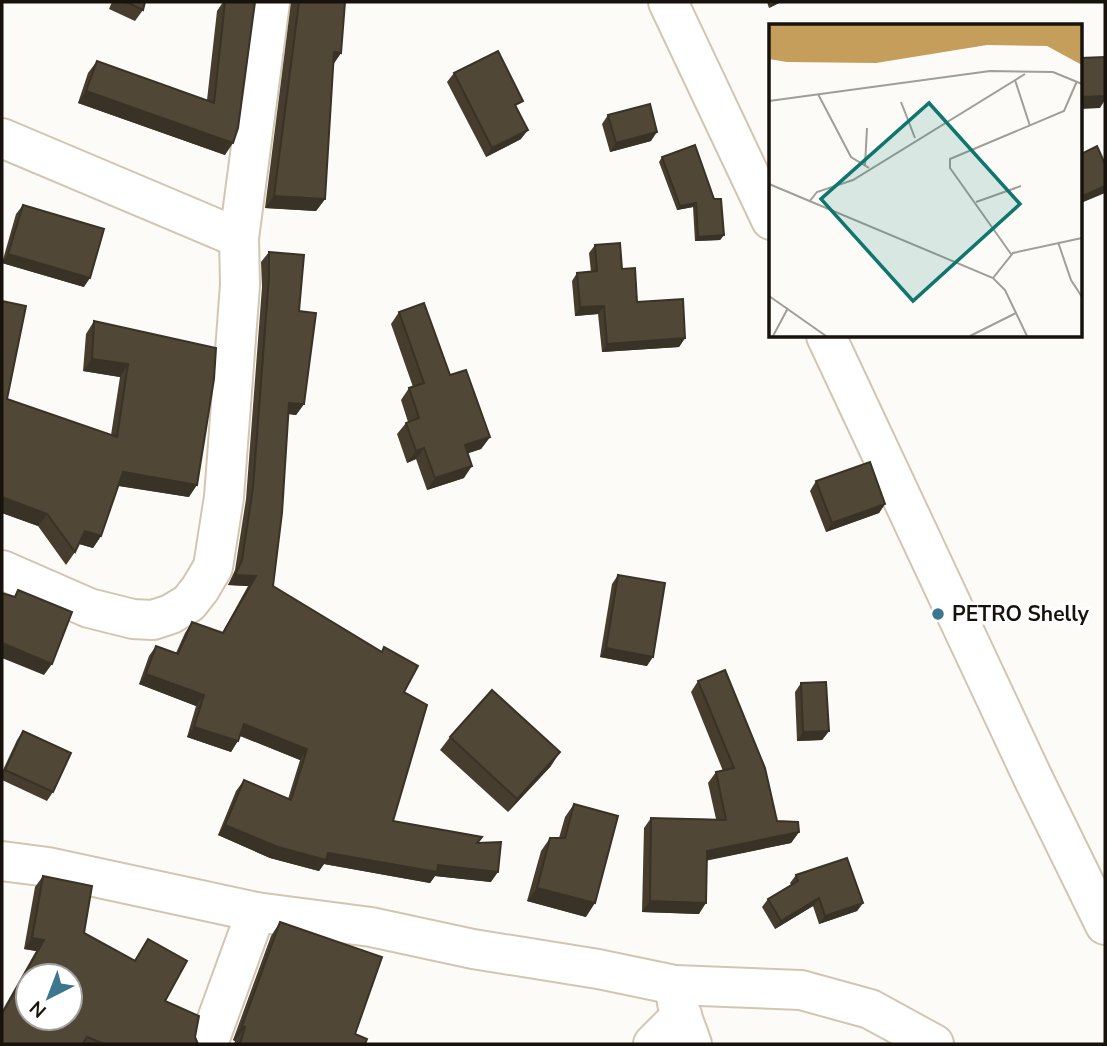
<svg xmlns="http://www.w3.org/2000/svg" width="1107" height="1046" font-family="'Nunito Sans',sans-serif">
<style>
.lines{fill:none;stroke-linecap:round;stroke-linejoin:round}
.minor-casing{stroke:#d2c6b3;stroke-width:42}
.minor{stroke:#fff;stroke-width:38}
.wall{fill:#463d2f}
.shaded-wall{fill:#393226}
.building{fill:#514737;stroke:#393226;stroke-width:2;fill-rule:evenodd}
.poi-dot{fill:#3c768f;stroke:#fff;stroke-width:2.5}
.labels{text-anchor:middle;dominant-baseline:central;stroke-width:7;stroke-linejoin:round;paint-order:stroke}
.poi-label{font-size:21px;font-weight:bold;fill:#17130c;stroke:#fff;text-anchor:start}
.inset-road{fill:none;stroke:#a19e99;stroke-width:2}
.view{fill:#0f766e;fill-opacity:0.15;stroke:#0f766e;stroke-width:3.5}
.inset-edge{fill:none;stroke:#17130c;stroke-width:3.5}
</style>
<rect width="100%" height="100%" fill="#fdfbf7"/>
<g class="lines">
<!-- minor casing -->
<g class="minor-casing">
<g id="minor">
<polyline points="668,2 771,220"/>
<polyline points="2,138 239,238"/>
<polyline points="826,336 1033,778 1105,925"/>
<polyline points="2,570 89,608 133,619 153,620 171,614 189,603 200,589 213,567 224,497 240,285 239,238 270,2"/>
<polyline points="2,861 48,867 256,912 371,927 473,949 598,969 675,985 801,990 870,1009 934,1044"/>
<polyline points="675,985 677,1003 692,1044"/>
<polyline points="208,1044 256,912"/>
<polyline points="653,1044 682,1015"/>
</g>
</g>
<!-- minor -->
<use href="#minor" class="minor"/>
</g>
<!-- wall -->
<g class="wall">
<polygon points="112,2 145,2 143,10 135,21 109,9"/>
<polygon points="223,2 249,2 225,155 78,103 88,73 97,61 207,100 217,11"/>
<polygon points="291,2 345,2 341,53 333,65 325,199 316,211 265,208"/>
<polygon points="767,2 781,2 769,8"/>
<polygon points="454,73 517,109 521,139 486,157 447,82"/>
<polygon points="608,115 651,141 610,152 602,124"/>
<polygon points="662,157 724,235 720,240 695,241 693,207 677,210 659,162"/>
<polygon points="23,205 84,287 2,263 16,214"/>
<polygon points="595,245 622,269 637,302 685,338 679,347 602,352 598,314 575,316 572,281 577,273 591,272 589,253"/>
<polygon points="269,252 299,311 304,404 296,415 288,414 273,586 404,692 393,821 482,837 478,843 491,882 435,876 430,883 324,864 319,871 270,858 218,835 236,791 244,780 288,799 300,760 240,736 231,752 187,737 196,706 139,684 149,656 156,646 176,653 185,633 192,622 222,633 248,586 228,585 235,570 246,499 262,287 261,262"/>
<polygon points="2,301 7,399 111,435 120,377 83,371 86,334 94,321 216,348 189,497 118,486 101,536 93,548 79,544 75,552 66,565 38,526 2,513"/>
<polygon points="399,312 450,375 490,437 481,449 468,453 464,478 427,490 416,459 407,463 397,434 406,423 408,422 401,400 409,388 413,387 391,324"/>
<polygon points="816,481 885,504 879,513 826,532 810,491"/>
<polygon points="618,575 647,666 600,657 612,584"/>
<polygon points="698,681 777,821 799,832 791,843 707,860 699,914 642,912 644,828 651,818 716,819 708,783 716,772 723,771 691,692"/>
<polygon points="801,683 829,731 822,740 797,741 795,692"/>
<polygon points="23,731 53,792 47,801 2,780 2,772 17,740"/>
<polygon points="450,737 551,766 508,812 440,750"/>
<polygon points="574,804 586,917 527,901 541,851 550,838 559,838 565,817"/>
<polygon points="796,875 863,903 857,911 819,924 813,906 775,929 762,907 768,899 791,885 790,883"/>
<polygon points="43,876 84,933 134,961 148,939 165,1001 195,1037 198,1044 2,1044 2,1011 36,951 24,949 35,887"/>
<polygon points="280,922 355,1034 365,1044 234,1044 235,1041 233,1040 271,936"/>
</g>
<!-- shaded-wall -->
<g class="shaded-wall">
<polygon points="774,2 781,2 769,8"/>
<polygon points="334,52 341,53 332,65"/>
<polygon points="86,91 233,143 225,155 78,103"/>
<polygon points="1105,96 1105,100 1100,108 1081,109 1081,97"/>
<polygon points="528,130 521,139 486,157 492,148"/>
<polygon points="657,132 651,141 610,152 616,143"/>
<polygon points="1105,186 1105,193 1081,203 1081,197"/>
<polygon points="274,196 325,199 316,211 265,208"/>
<polygon points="696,203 693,207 677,210 680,206"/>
<polygon points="724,235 720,240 695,241 698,237"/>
<polygon points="8,254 90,278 84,287 2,263"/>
<polygon points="604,306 598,314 575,316 580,307"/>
<polygon points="685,338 679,347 602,352 607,344"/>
<polygon points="92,359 128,364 120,377 83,371"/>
<polygon points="289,403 304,404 296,415 282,413"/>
<polygon points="490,437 481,449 457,457 465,445"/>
<polygon points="424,448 416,459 407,463 416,451"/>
<polygon points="472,466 464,478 427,490 435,478"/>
<polygon points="123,472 197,485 189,497 114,485"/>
<polygon points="2,497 47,514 38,526 2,513"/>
<polygon points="885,504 879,513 826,532 832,523"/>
<polygon points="85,531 101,536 93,548 76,543"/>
<polygon points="235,575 256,576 248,586 228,585"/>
<polygon points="2,643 52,664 44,675 2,658"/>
<polygon points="606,648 653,657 647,666 600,657"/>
<polygon points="146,674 204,695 196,706 139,684"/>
<polygon points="244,724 307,749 300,760 236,734"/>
<polygon points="194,727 238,741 231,752 187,737"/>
<polygon points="829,731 822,740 797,741 803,732"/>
<polygon points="560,752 551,766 508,812 517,799"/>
<polygon points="225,825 328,853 498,872 491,882 435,876 430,883 324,864 319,871 270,858 218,835"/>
<polygon points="799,832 791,843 700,862 707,851"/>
<polygon points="537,888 595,903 586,917 527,901"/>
<polygon points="819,898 813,906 775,929 781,921"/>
<polygon points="650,901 706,903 699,914 642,912"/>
<polygon points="863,903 857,911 819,924 825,916"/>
<polygon points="32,938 44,940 36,951 24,949"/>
<polygon points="242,1026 245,1027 235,1041 233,1040"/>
</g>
<!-- building -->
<g class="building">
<polygon points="126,2 145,2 143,10"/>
<polygon points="225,2 255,2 238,128 233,143 86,91 97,61 214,103"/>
<polygon points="299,2 345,2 341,53 334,52 325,199 274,196"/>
<polygon points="498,51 523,101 515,105 528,130 492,148 454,73"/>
<polygon points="1105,57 1105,96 1081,97 1081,58"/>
<polygon points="650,104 657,132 616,143 608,115"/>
<polygon points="695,145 714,199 721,199 724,235 698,237 696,203 680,206 662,157"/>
<polygon points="1097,146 1105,164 1105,186 1081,197 1081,154"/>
<polygon points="23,205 104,229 90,278 8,254"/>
<polygon points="620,243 622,269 635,268 637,302 683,299 685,338 607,344 604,306 580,307 577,273 597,271 595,245"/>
<polygon points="269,252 304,255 299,311 316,313 304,404 289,403 282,513 273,586 382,652 384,647 418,666 404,692 427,705 393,821 482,837 477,843 501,842 498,872 438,865 437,872 328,853 326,860 278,847 225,825 244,780 291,800 307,749 244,724 238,741 194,727 204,695 146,674 156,646 178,654 192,622 223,633 256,576 235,575 242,560 253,488 269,276"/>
<polygon points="2,301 26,306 7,399 117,437 128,364 92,359 94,321 216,348 214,379 197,485 123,472 101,536 85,531 75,552 47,514 2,497"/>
<polygon points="424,303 450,375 466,370 490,437 465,445 472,466 435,478 424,448 416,451 406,423 419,418 409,388 424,383 399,312"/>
<polygon points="870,462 885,504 832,523 816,481"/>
<polygon points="618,575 665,583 653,657 606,648"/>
<polygon points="18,590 72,612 52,664 2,643 2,593 15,597"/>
<polygon points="725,670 765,768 777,821 798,822 799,832 707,851 706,903 650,901 651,818 726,820 716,772 734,768 698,681"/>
<polygon points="826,682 829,731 803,732 801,683"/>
<polygon points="492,690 560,752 517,799 450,737"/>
<polygon points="23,731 71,753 53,792 5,770"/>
<polygon points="574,804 618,816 595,903 537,888 550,838 565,838"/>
<polygon points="847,858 863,903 825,916 819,898 781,921 768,899 798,881 796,875"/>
<path d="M43,876l49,10 -8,47 51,28 13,-22 39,22 -22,40 34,15 -4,21 3,7h-94l-17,-7 -4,7h-81v-30l42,-74 -12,-2zM28,976h42v42h-42z"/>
<polygon points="280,922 382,957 355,1034 367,1039 365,1044 240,1044 245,1027 242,1026"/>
</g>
<!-- markers -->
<circle class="poi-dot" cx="938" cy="614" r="7"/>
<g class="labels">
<!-- poi labels -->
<g class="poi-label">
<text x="952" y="614">PETRO Shelly</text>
</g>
</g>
<!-- overview -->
<g transform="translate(769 24)">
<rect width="313" height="313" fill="#fdfbf7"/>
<path d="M0,1h313v40l-35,-19 -60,-1 -111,18 -89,-1 -18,-3z" fill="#c59e5c"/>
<path class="inset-road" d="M246,56l15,46M49,70l33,63 18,11M0,77l221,-30 63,1 29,12M132,78l14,36M96,141l2,-37M0,160l224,94 12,12 22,46M40,178l8,-10 36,-12 172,-106M207,178l45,-16M289,218l13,38 11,17M242,230l-61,-86v-9l114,-48 13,-30M224,254l20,-25 69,-15M0,272l57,40M4,312l15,-28M201,312l46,-23"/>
<path class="view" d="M160,79l91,101 -107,97 -92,-102z"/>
<rect width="313" height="313" class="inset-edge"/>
</g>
<!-- border -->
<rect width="1107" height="1046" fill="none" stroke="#17130c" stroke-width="7"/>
<!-- north arrow -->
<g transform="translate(49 997) rotate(222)"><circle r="33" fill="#ffffff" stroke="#a2a19e" stroke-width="2"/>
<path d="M0-5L12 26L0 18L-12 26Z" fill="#3c768f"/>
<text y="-10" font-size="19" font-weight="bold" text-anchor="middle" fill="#17130c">N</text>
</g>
</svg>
